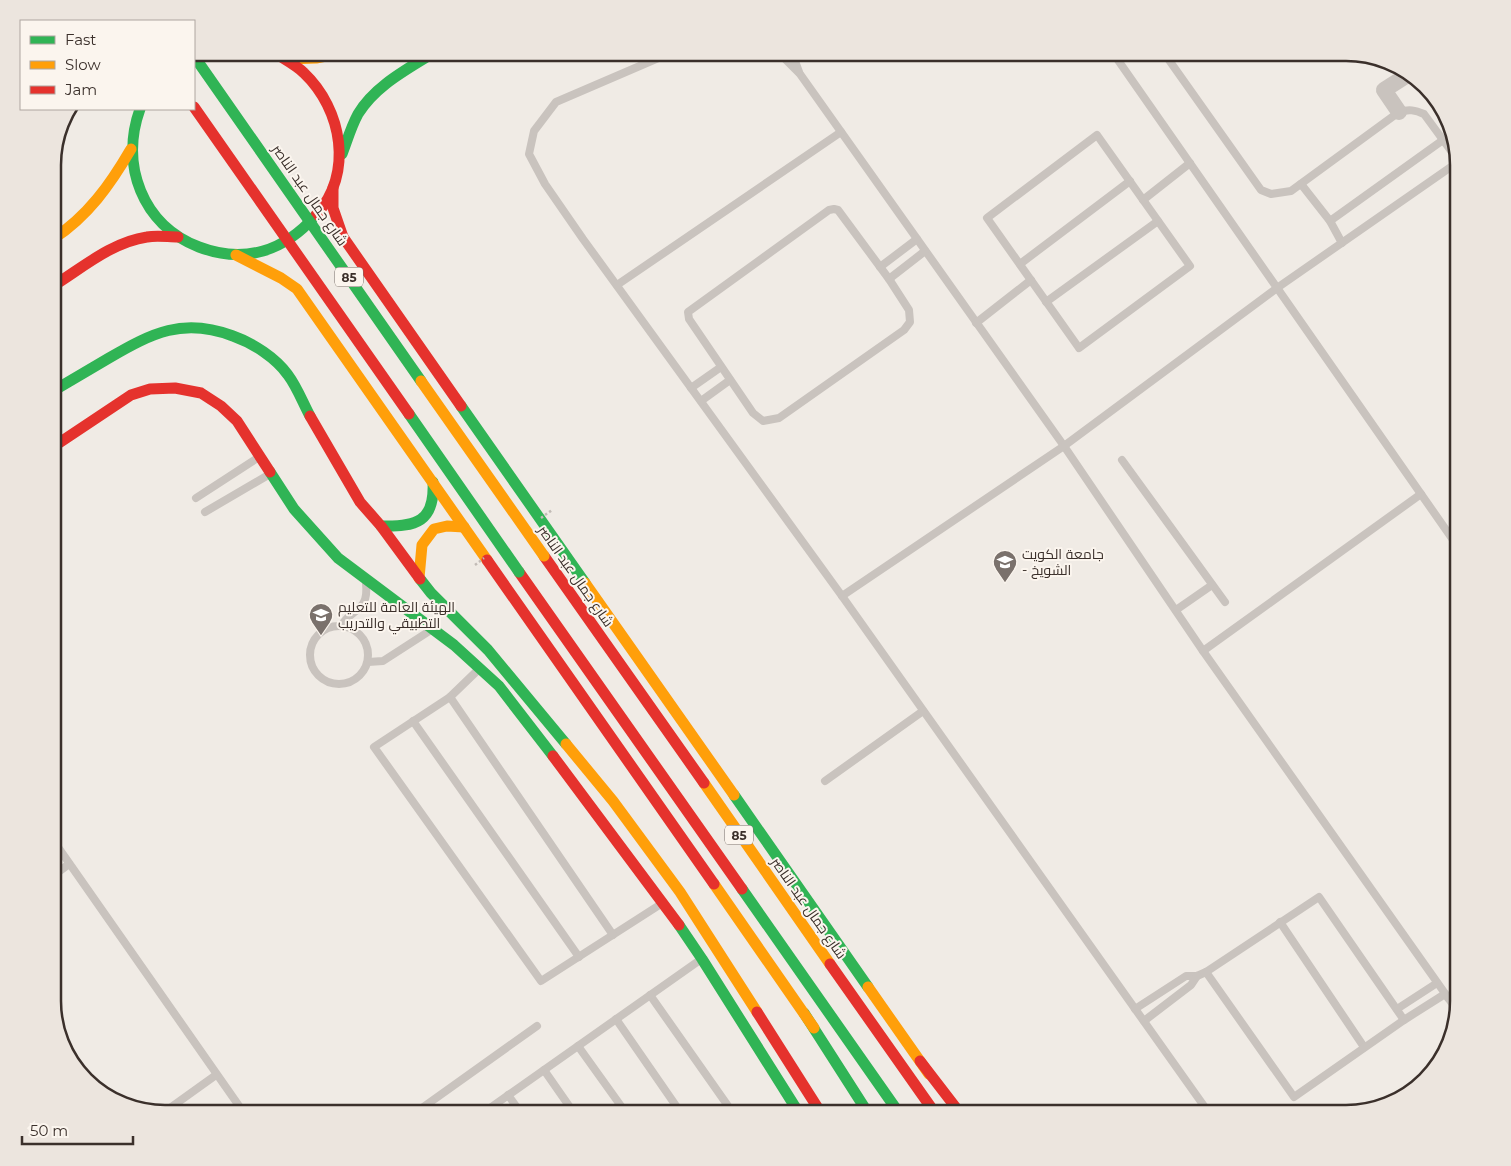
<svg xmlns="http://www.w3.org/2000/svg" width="1511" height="1166" font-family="Montserrat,Cairo,sans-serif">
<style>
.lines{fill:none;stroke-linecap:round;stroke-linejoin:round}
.lane{stroke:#c9c3be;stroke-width:8}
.street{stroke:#c9c3be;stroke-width:16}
.fast{stroke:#30b455;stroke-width:11}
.slow{stroke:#ff9f0a;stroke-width:11}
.jam{stroke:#e5322d;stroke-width:11}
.path-bridge{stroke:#c2bbb6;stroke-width:2.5;stroke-dasharray:2.5 2.5;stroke-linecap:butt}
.fast-bridge{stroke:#30b455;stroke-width:11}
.slow-bridge{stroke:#ff9f0a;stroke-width:11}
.jam-bridge{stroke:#e5322d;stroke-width:11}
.labels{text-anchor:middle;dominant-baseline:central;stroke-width:4;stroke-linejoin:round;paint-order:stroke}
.shield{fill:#fbf5ee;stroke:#756b66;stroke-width:1}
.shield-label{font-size:12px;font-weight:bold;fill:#3b302b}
.street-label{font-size:14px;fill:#3b302b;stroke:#fbf5ee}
.poi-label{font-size:14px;fill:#3b302b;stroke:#fbf5ee;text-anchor:start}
.rim{fill:none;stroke:#3b302b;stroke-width:2.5}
</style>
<rect width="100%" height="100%" fill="#f0ebe5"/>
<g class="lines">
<!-- lane -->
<g class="lane">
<polyline points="670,53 556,102 534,131 529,154 545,184 583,239 842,596 1209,1113"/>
<polyline points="779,53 800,74 1064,446 1203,651 1456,1009"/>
<polyline points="792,53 799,72"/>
<polyline points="1113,53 1458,547"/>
<path d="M1164,53l97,137 10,4 20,-3 108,-79c10,-3 16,-2 25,2l33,45"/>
<polygon points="1097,135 1190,266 1079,348 987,218"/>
<polyline points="1301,184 1330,221 1342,243"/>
<polyline points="1143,200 1190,163"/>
<polygon points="834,209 838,210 889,279 909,310 910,322 904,330 779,418 763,421 753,413 689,319 688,312 829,210"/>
<polyline points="1330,221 1443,140"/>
<polyline points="1020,264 1130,181"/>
<polyline points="880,267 917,239"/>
<polyline points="889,279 925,251"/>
<polyline points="617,285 841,132"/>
<polyline points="1046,302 1158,221"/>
<polyline points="976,323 1031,280"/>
<polyline points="691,388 721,367"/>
<polyline points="701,401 730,380"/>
<polyline points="1122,460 1225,602"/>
<polyline points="196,498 259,457"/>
<polyline points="205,512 270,474"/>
<polyline points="842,596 1064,446 1277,288 1458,162"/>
<polyline points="1176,610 1212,585"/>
<circle cx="339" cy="655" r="29"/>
<path d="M341,626c11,-19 28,-13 25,-43"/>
<polyline points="1203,651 1421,494"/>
<polyline points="368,662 383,661 431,630"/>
<polyline points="479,669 450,697 374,747 541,981 661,904"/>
<polyline points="450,697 613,935"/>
<polyline points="413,721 579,957"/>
<polyline points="825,781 923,711"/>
<polyline points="53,840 244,1113"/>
<polyline points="53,876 69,864"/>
<polyline points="1280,922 1364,1047"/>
<polyline points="1206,972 1294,1097 1404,1020 1445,994"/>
<polyline points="650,995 733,1113"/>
<polyline points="1448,998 1458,991"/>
<polyline points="1135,1009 1186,976 1197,976 1206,972 1319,897 1404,1020"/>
<polyline points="1397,1009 1437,983"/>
<polyline points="616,1019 681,1113"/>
<polyline points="1144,1021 1191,985 1197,976"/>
<polyline points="578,1046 626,1113"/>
<polyline points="544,1070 574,1113"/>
<polyline points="508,1095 521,1113"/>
<polyline points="163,1113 216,1075"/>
<polyline points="415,1113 537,1026"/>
<polyline points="483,1113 700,960"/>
</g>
<!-- street -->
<polyline class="street" points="1399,112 1384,90 1409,74"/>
<!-- fast -->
<g class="fast">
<path d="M140,109c-20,56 2,116 59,138 21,8 43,10 64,4 21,-6 39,-20 53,-36"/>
<path d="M342,154c5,-13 9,-27 16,-40 17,-28 48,-44 75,-61"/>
<path d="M53,391c19,-11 37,-22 56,-33 43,-25 74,-41 124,-22 20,7 43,22 55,39 9,12 15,28 22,41"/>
<polyline points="461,406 585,583"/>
<polyline points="270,472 294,509 338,558 454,645 499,686 553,756"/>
<path d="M381,526c35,1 54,-4 52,-44"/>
<polyline points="420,579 431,593 488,650 566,744"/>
<polyline points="734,795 868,987"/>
<polyline points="742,889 899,1113"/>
<polyline points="679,925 702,959 799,1113"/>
<polyline points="804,1013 868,1113"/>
</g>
<!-- slow -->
<g class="slow">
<polyline points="287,59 316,58 341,53"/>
<path d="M53,239c35,-23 57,-54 78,-90"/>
<polyline points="236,255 281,278 297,289 487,560"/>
<polyline points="419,578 422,545 434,529 447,526 464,527"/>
<polyline points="585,583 734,795"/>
<polyline points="566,744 613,801 680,892 757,1012"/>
<polyline points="704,783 830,964"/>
<polyline points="714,884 814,1028"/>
<polyline points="868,987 929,1074"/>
</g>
<!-- jam -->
<g class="jam">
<path d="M275,53c9,6 21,12 29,20 38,36 50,101 12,142"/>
<polyline points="333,188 333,208 343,237 461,406"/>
<path d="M53,286c29,-18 59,-44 94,-49 10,-2 21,0 31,0"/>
<polyline points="310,416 360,502 381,526 420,579"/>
<polyline points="53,447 131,395 150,389 175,388 201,393 221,406 237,421 270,472"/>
<polyline points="544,556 704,783"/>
<polyline points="487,560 714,884"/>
<polyline points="519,572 742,889"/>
<polyline points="553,756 679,925"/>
<polyline points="830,964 935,1113"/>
<polyline points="757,1012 821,1113"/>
<polyline points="920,1061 960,1113"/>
</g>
<!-- path-bridge -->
<g class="path-bridge">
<polyline points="541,518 552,510"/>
<polyline points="475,565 484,558"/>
</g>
<!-- fast-bridge -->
<g class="fast-bridge">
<polyline points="194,56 421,381"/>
<polyline points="409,414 519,572"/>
</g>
<!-- slow-bridge -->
<polyline class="slow-bridge" points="421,381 544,556"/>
<!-- jam-bridge -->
<polyline class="jam-bridge" points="194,107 409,414"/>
</g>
<!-- icons -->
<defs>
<g id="university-pin" transform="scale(1.25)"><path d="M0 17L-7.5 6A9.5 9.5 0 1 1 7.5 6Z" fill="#7a716c" stroke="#fbf5ee"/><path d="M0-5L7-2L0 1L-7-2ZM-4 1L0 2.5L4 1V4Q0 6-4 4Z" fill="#fff"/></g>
</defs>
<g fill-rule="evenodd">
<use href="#university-pin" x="1005" y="562"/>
<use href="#university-pin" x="321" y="615"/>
</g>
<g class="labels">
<!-- shield labels -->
<g class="shield">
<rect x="335" y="267.5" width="28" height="19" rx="4"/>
<rect x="725" y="825.5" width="28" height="19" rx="4"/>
</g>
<g class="shield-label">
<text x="349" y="277">85</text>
<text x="739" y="835">85</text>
</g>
<!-- street labels -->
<g class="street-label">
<text transform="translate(310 195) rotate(55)">شارع جمال عبد الناصر</text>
<text transform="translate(576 576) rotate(55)">شارع جمال عبد الناصر</text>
<text transform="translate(809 908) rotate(55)">شارع جمال عبد الناصر</text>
</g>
<!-- poi labels -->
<g class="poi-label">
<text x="1022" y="554">جامعة الكويت<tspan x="1022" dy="16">- الشويخ</tspan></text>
<text x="338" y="607">الهيئة العامة للتعليم<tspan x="338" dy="16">التطبيقي والتدريب</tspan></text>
</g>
</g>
<!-- crop -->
<path d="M0 0H1511V1166H0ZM165 61H1346A104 104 0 0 1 1450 165V1001A104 104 0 0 1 1346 1105H165A104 104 0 0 1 61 1001V165A104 104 0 0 1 165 61Z" fill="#ece5de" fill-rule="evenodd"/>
<path class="rim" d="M165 61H1346A104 104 0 0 1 1450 165V1001A104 104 0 0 1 1346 1105H165A104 104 0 0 1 61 1001V165A104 104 0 0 1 165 61Z"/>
<!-- legend -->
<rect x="20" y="20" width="175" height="90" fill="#fbf5ee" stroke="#aea6a0"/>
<rect x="30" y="36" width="25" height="8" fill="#30b455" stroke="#aea6a0"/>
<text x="65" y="45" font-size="15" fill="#3b302b">Fast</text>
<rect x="30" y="61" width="25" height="8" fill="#ff9f0a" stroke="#aea6a0"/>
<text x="65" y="70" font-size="15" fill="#3b302b">Slow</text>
<rect x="30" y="86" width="25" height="8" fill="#e5322d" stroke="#aea6a0"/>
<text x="65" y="95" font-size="15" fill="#3b302b">Jam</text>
<!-- scale -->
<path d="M22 1136v8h111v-8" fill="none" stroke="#3b302b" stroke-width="2.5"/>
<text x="30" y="1136" font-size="15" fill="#3b302b" stroke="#fbf5ee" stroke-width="4" paint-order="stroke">50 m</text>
</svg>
